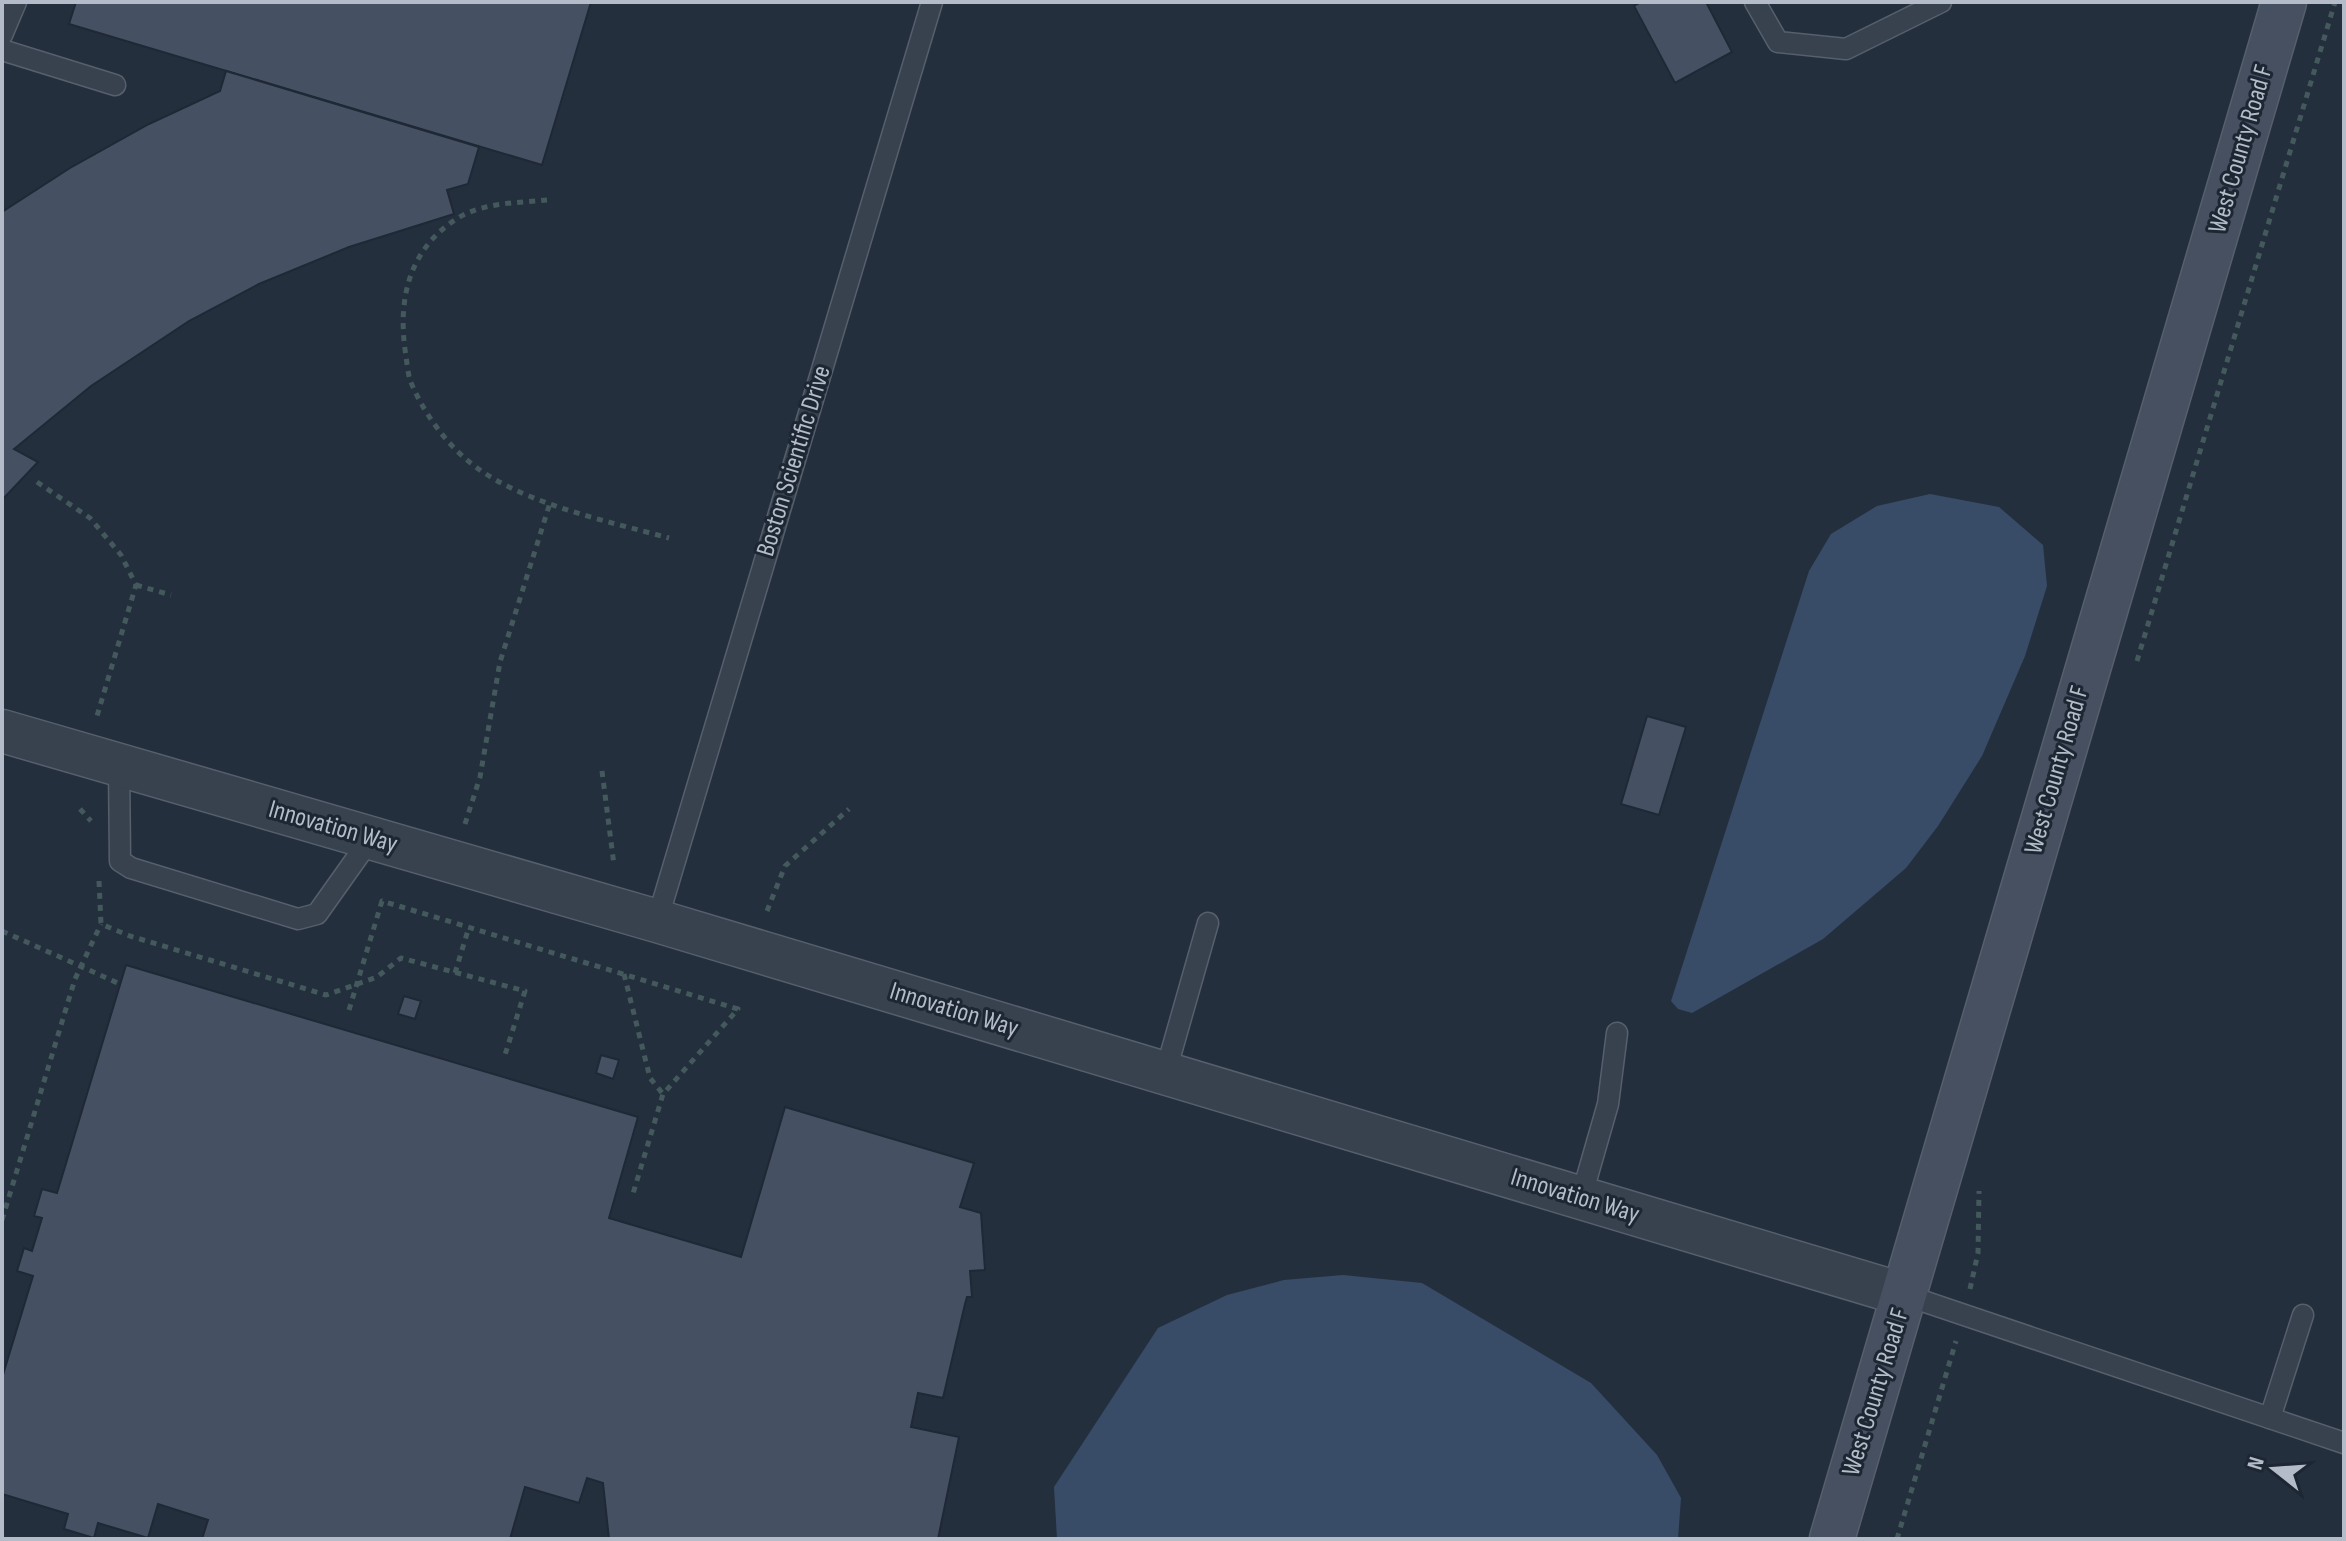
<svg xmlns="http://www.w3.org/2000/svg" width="2346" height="1541" font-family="'Sofia Sans Condensed',sans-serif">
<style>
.water{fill:#394c67}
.building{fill:#455162;stroke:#1f2835;stroke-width:2}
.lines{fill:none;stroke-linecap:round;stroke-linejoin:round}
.lane-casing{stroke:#565f6c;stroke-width:23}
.street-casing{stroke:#565f6c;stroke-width:45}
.secondary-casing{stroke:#565f6c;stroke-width:47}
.path{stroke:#44595c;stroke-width:5;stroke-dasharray:6 6;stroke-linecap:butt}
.lane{stroke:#38414e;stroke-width:20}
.street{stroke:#38414e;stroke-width:42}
.secondary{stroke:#465061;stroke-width:44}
.path-bridge{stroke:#44595c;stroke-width:5;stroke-dasharray:6 6;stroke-linecap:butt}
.labels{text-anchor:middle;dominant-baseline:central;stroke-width:6;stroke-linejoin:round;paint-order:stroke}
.street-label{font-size:26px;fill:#b4bcc9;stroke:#1d2633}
</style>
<rect width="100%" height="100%" fill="#242f3e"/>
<!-- water -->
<g class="water">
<polygon points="1930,494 1999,507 2043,545 2047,586 2025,656 1982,756 1938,826 1906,868 1823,939 1692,1013 1678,1009 1671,1001 1809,571 1831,534 1877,506"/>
<polygon points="1343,1275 1422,1283 1591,1383 1657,1455 1681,1498 1678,1539 1057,1539 1054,1487 1158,1328 1227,1295 1284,1280"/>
</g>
<!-- building -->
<g class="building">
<polygon points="76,2 591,2 542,165 69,24"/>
<polygon points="1641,2 1706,2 1732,52 1675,83 1634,6"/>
<polygon points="226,71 479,147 468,184 447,190 454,214 349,247 259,284 189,321 91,386 14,449 38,462 2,500 2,212 70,168 149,124 220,91"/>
<polygon points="1647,716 1686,727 1659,815 1621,804"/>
<polygon points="126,965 638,1117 609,1218 741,1257 785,1107 974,1163 960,1207 981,1213 985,1270 970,1271 972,1297 967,1297 965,1304 943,1398 918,1393 911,1427 959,1437 938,1539 609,1539 603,1483 587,1478 579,1503 525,1487 510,1539 202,1539 208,1520 158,1504 148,1538 98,1523 94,1538 64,1529 68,1514 2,1494 2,1378 33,1276 17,1271 24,1248 32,1251 42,1218 34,1216 42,1189 57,1193"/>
<polygon points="404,996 421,1001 415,1019 398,1014"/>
<polygon points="601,1055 619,1060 613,1079 596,1073"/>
</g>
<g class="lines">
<!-- lane casing -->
<g class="lane-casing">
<g id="lane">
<polyline points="1755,2 1778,42 1846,49 1941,2"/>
<polyline points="2,35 16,2"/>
<polyline points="2,50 115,85"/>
<polyline points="119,765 120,861 131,868 298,919 317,914 371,838"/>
<polyline points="657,921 932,2"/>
<polyline points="1165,1074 1208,923"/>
<polyline points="1581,1198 1608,1104 1617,1033"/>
<polyline points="1905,1295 2344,1443"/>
<polyline points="2270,1418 2303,1315"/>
</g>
</g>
<!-- street casing -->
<g class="street-casing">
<polyline id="street" points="2,731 657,921 1905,1295"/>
</g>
<!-- secondary casing -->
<g class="secondary-casing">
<polyline id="secondary" points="1832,1539 2284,2"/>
</g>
<!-- path -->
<g class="path">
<path d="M547,200c-29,3 -63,2 -89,18 -50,31 -61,83 -52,138 1,8 2,17 4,24 11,28 33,60 56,79 48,43 141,62 203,79"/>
<polyline points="37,482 90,518 121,555 136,585 97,716"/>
<polyline points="136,585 171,595"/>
<polyline points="2137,661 2335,2"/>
<polyline points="602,771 614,865"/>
<polyline points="80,809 91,821"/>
<polyline points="465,824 480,777 500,662 550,503"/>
<polyline points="99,881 101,924 130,936 326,995 377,977 401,958 525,991 504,1058"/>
<polyline points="767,911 785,866 849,809"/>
<polyline points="455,973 469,927"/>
<polyline points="624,974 650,1078 663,1094"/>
<polyline points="349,1010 382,901 738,1009 663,1094 632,1197"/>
<polyline points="2,1220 75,979 101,924"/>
<polyline points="1970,1289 1978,1253 1979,1191"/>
<polyline points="1897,1539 1956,1341"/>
</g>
<!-- lane -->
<use href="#lane" class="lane"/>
<!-- street -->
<use href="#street" class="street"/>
<!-- secondary -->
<use href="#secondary" class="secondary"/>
<!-- path-bridge -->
<polyline class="path-bridge" points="2,931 120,984"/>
</g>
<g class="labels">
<!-- street labels -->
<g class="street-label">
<text transform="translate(2241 149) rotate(-74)">West County Road F</text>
<text transform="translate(794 461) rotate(-73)">Boston Scientific Drive</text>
<text transform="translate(2057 770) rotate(-74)">West County Road F</text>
<text transform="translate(333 827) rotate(16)">Innovation Way</text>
<text transform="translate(954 1010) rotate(17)">Innovation Way</text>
<text transform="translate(1575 1196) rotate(17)">Innovation Way</text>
<text transform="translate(1876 1392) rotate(-73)">West County Road F</text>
</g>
</g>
<!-- border -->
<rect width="2346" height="1541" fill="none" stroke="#b4bcc9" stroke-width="8"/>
<!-- north arrow -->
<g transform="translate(2274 1469) rotate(287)" stroke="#1d2633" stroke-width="6" paint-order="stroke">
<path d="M0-6L14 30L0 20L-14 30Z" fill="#b4bcc9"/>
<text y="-12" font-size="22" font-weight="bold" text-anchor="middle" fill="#b4bcc9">N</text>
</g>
</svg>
